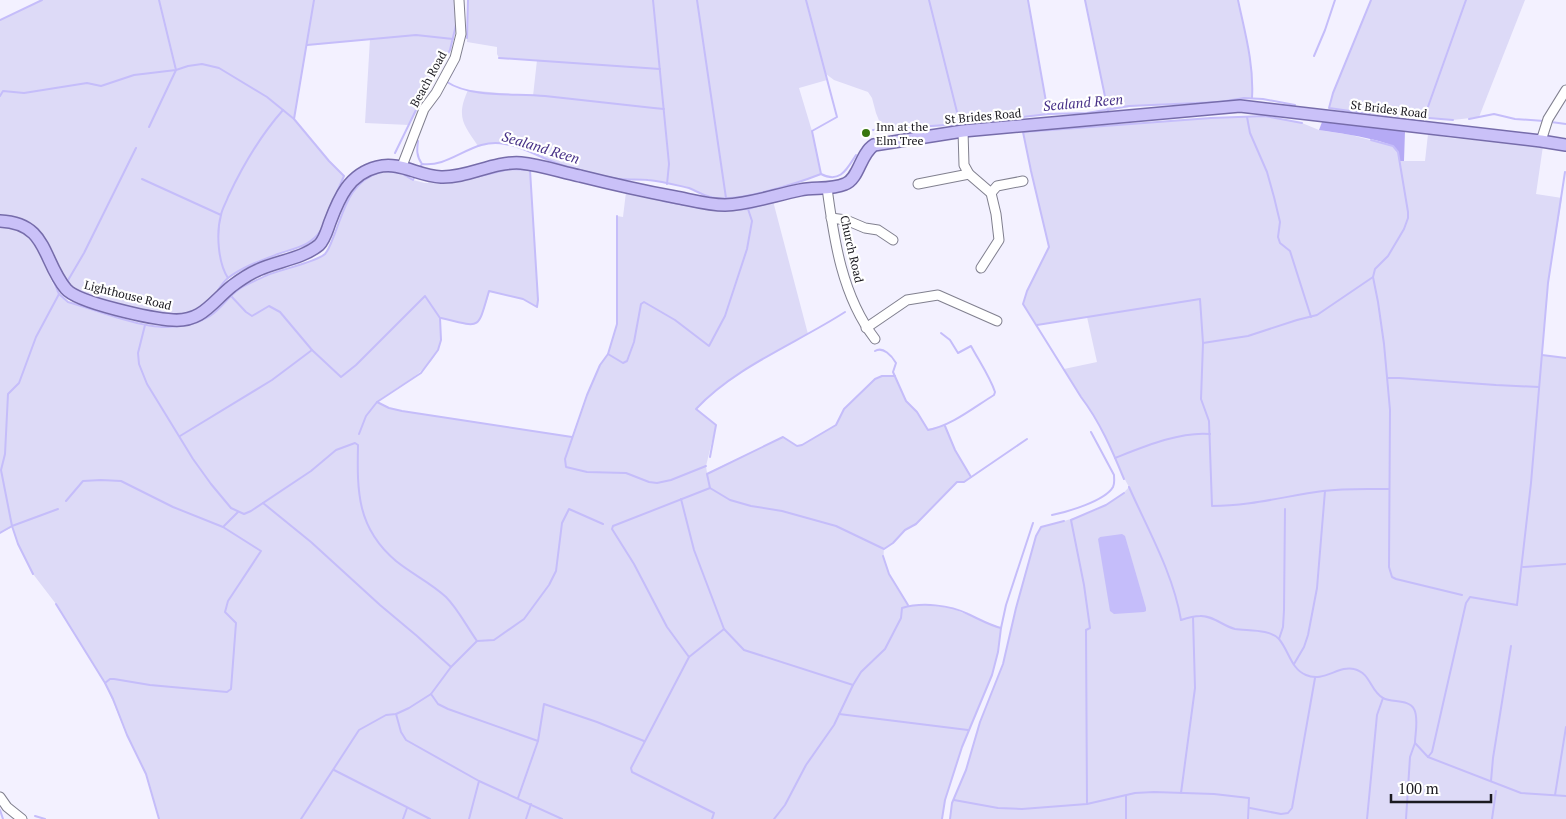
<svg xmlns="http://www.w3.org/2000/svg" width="1566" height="819" font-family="'PT Serif',serif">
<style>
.green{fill:#dddaf7}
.forest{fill:#b5aaf5}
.water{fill:#c5bdfa}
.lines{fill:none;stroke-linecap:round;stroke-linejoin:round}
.stream{stroke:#c5bdfa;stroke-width:2}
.minor-casing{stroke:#81808f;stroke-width:11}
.major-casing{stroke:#766caa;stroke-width:14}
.minor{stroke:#fff;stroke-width:9}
.major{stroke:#cac1f8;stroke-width:11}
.poi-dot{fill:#38760f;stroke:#fff;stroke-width:2}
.labels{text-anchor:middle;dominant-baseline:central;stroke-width:4.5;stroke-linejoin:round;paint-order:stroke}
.street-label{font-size:12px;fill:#1b1a20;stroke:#fff}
.poi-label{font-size:12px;fill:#1b1a20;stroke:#fff;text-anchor:start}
.water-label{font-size:14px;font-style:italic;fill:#473187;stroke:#fff}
</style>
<rect width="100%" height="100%" fill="#f3f1ff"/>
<!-- green -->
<g class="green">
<path d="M42,0h412l2,27 -6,23 -41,75 -44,-2 5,-84 -63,6 -13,74 35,42 15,15c-5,9 -10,18 -13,28 -5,11 -6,26 -16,35 -9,8 -23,10 -35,14 -16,6 -33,14 -48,23 -17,10 -23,31 -44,37 -22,6 -67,-9 -90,-15l-8,-5 -4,3c-7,-3 -15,-7 -19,-13 -4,-5 -6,-12 -9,-18 -13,-29 -24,-47 -58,-50v-195z"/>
<path d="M468,0h560l20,114c-55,6 -111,16 -166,14l-6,-15 -4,-15 -4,-6 -34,-12 -8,-6 1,6 -28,8 13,43 9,43c-29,11 -76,27 -107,24 -9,-1 -17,-7 -25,-10 -12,-3 -25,-5 -38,-8 -10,-2 -20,0 -30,-1 -18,-3 -36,-7 -53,-12 -29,-9 -59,-31 -90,-21 -15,-22 -22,-29 -10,-56l65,6 4,-36 -38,-2 -2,-4v-7l-30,-5z"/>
<path d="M1085,0h153c7,33 16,64 14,98 -14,0 -28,4 -43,5 -33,1 -68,0 -101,8z"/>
<polygon points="1371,0 1525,0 1479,117 1453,120 1357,112 1329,108 1333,93"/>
<path d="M1265,116l37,7 17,7 32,5 42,11 5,6 2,9h25l3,-27 23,4 92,8 -7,48 26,4 -14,85 -6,72 24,3v461h-616l2,-16 14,-33 14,-48 23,-58 21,-87 12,-41 5,-9c30,-8 66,-15 88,-40 -10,-17 -16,-36 -25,-53 -12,-22 -27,-43 -40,-65l33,-7 -10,-45 -51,8 -13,-21 4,-13 22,-44 -18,-76 -8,-39 188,-14z"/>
<path d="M510,169l20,1 8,130 -1,7 -14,-8 -33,-8c-13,41 -10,36 -50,27 0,8 2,16 0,23 -4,30 -43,44 -63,61l12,6 13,3 170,26 15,-42 13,-30 8,-11 9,-30v-108l6,1 3,-25c48,11 98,29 147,9l35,133c-38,21 -82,43 -111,75l19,16 -10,41 1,7 76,-36 14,9 5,-1 34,-20 8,-16 31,-30 7,-3h13l11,25 11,11 11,17 17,-4 10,25 16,27 -7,5h-7l-41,42 -11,6 -12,13 -9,6c-3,19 15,41 24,57l21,-1 22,3 50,20 -3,24 -6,23 -30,72 -17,53 -3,19h-783l-13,-45 -19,-39 -22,-52 -49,-79 -23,-30 -15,-30 -5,-17 -13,6v-306c9,0 19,0 26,6 18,12 21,47 33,61 2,3 6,5 9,8l77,23 16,3 20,-1 18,-5 13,-7 26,-26 36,-17 37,-11 13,-6 6,-11 21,-50 5,-8 14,-10 12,-5 19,2 12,7 12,3h25z"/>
</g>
<!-- forest -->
<path class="forest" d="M1322,122l83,9 -1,30h-4c-1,-5 -2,-11 -6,-14 -11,-8 -60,-15 -75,-17z"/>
<!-- water -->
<polygon class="water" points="1122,534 1125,536 1146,608 1146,611 1144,612 1114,614 1110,611 1098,539 1100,537"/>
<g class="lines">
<!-- stream -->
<g class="stream">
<polyline points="653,0 669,164 667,184"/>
<polyline points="697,0 726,198"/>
<polyline points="806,0 837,117 812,131 821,174"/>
<polyline points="929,0 960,124"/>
<polyline points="1028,0 1048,113"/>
<polyline points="1085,0 1108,111"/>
<path d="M1238,0c7,33 16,64 14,98"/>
<polyline points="1371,0 1333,93 1329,108 1357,112 1453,120"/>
<polyline points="0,20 42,0"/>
<polyline points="467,38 468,0"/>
<polyline points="307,45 416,35 453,39"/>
<polyline points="1314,56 1325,30 1335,0"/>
<polyline points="499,58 660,69"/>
<polyline points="449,78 454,69"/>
<path d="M447,82c24,16 68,11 98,14 39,4 79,9 119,13"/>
<polyline points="0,96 3,91 24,93 87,83 101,86 134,75 176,70 188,66 202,64 219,68 267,97 294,119 329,161 344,176 327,214"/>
<polyline points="1247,117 1250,133 1267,172 1274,197 1280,222 1278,237 1280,243 1290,251 1311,317"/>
<polyline points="1424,118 1466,0"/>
<polyline points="294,119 314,0"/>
<polyline points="1469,119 1494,114 1515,119 1544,121"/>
<polyline points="1551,122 1566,124"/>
<polyline points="149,127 176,70 159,0"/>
<polyline points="873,130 960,124 1048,114 1087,113 1129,106 1220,102 1244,98 1263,99 1295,105"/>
<polyline points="1371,140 1393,146 1398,152 1408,212 1408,218 1404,229 1388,256 1375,269 1373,277 1378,302 1384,344 1390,410 1389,567 1392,577 1396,579 1462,595"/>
<path d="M418,141c-1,8 -2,15 4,23"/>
<polyline points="395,153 417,108 450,50 456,25"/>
<path d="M419,169l3,-5c29,4 51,-27 83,-20 20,3 37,15 57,21 19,5 39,12 59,14 9,1 18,0 27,1 13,1 28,5 41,8 7,3 14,7 21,9 24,7 88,-14 111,-23 19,10 26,-5 35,-19"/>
<polyline points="384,171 401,173 413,180 415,175"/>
<polyline points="142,179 221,215"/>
<polyline points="663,201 702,208"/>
<polyline points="727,210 748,209 761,205"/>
<polyline points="617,216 617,324 608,354 600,365 587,395 565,459 566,467 587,472 626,473 649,482 657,483 671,480 706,466"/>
<path d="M49,271l10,23 9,8c44,12 99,41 142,14 11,-7 18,-19 28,-26 7,-6 18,-9 27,-14 13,-6 52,-14 60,-22 5,-6 7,-14 10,-21 10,-26 15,-51 45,-61"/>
<path d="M228,278c-10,-15 -12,-45 -7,-63 1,-6 5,-12 7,-18 14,-30 33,-62 55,-87"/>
<polyline points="67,282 84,253 136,148"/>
<path d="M218,290c3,-4 6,-9 10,-12 14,-11 34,-18 50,-24 17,-6 33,-8 43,-24"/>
<polyline points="231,296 246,312 252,316 269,306 280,312 312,350 341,377 356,365 425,296 440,318 441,340 438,350 421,373 377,402 366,416 359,434"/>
<path d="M441,318c40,9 36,14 48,-27l34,8 14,8 1,-7 -8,-130 -20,-1 -34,8"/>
<path d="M145,325l-7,28 1,11 8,20 46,75 18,25 20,24 13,6 7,-3 60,-40 25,-21 19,-7 3,2c-1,47 -1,83 38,116 16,13 35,22 50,36 12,12 21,30 31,44"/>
<path d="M1037,325l163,-26 3,44 -2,56 8,22 3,85c38,0 74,-10 111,-15 22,-3 44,-2 66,-2"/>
<polyline points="1203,343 1248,336 1297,320 1317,315 1373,277"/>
<path d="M875,351c8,-5 17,5 21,12l-3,9 13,29 11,11 11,18c23,-4 45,-22 66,-35l1,-3c-5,-15 -16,-31 -24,-46l-13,7 -8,-13 -9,-7"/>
<polyline points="608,354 623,363 627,361 634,342 641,304 644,302 675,320 709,346 725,316 747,249 752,221 748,209"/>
<polyline points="1542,355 1566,358"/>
<polyline points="895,376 882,376 875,379 844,409 836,425 802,445 797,446 783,437 707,474 710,488 730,500 751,506 782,511 836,526 884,549 893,543 905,530 916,524 957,482 964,482 1027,439"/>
<polyline points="1388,378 1399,378 1496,385 1539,387"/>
<polyline points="377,402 389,408 402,411 572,437"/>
<polyline points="945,426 955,450 971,477"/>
<polyline points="180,436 272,380 312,350"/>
<path d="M710,457l6,-32 -20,-16c39,-42 101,-66 149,-97"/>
<path d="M1115,458c28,-11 66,-27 95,-24"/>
<path d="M1124,479c-12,-29 -24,-57 -43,-82l-58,-93 4,-13 22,-44 -18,-76 -8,-39 188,-14 54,-2 37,7"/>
<path d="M1129,487c19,43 44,86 52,133 6,-2 12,-4 19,-4 12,-1 23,10 35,13 13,2 35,0 44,10 10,12 12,30 27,36 17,8 33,-10 48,-6 17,4 16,22 29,29 9,5 26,1 31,11 5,9 1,25 1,34l13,14 93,36 45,3"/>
<polyline points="681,499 694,550 724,629 744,650 853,685"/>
<polyline points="66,501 83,481 101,480 121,481 173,507 223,527 261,551 228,601 225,612 236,623 231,689 227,692 150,685 114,679 110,679 105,683"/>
<polyline points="263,503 311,542 380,605 417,636 451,667"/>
<path d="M1052,515c15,-3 53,-14 61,-28 2,-4 1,-7 1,-12l-23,-43"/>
<polyline points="224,526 238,512"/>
<polyline points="0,533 12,526 58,509"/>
<polyline points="883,556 889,574 908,605"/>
<polyline points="1523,567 1566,564"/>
<polyline points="33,574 18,544 12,526 1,470 5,454 8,394 19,383 36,337 59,294"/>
<polyline points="56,604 105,683 113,699 127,735 146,774 159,819"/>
<polyline points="1279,639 1283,627 1284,610 1285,509"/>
<polyline points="689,657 667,627 634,564 612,529 613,526 710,488"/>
<polyline points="1294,664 1304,647 1308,635 1317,588 1325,491"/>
<polyline points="431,694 438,704 448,709 538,741"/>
<polyline points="396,714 401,732 406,740 479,781 562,819"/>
<polyline points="839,714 968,730"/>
<polyline points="1428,757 1432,752 1466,603 1470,597 1517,605 1531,483 1548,283 1565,172"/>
<polyline points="334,770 430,819"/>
<polyline points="1491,781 1493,758 1511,646"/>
<polyline points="1181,793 1195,688 1193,617"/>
<polyline points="1555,795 1566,727"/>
<polyline points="1126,796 1126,819"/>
<polyline points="518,798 538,741 544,704 597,722 644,741"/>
<polyline points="954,800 998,808 1022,809 1087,804 1135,793 1154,792 1214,794 1249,798 1248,819"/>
<polyline points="1087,804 1086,630 1090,628 1084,585 1071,520 1106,505 1124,493"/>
<polyline points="1250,808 1281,814 1288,813 1292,808 1315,678"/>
<polyline points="0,810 3,819"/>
<polyline points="35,816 45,819"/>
<polyline points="301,819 359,730 386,715 396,714 409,708 431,694 451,667 477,641 494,640 524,619 549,585 556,571 562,523 569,509 603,524"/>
<polyline points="403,819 407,808"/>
<polyline points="469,819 479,781"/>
<polyline points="526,819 531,804"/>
<polyline points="712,819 714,813 632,772 631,768 689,657 724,629"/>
<path d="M774,819l11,-14 21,-40 28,-40 19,-40 8,-13 24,-23 16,-31 1,-10c20,-6 48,-3 66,6 11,5 21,11 33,14"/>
<polyline points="942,819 945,800 962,747 992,675 998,652 1001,628 1006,605 1033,523"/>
<polyline points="950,819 952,803 966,770 980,722 1003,664 1016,608 1036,536 1041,527 1064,521"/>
<polyline points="1367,819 1377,715 1383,698"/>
<polyline points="1406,819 1410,757 1415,743"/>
<polyline points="1492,819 1496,791"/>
</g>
<!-- minor casing -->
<g class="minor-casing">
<g id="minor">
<polyline points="963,131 964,165 969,174 991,193 996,214 999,240 981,268"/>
<polyline points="1541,141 1548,119 1566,90"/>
<polyline points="402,166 424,109 436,93 455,58 461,34 459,0"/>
<polyline points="918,184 969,174"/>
<path d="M827,188c7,52 15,108 48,151"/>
<polyline points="991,193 997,186 1023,181"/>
<polyline points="831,218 846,220 865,228 878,230 893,240"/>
<polyline points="866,328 907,300 938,295 997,321"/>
<polyline points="0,797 7,807 22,819"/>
</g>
</g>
<!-- major casing -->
<g class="major-casing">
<path id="major" d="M0,221c48,2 42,39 66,68 12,14 87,30 107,31 29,2 39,-18 59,-34 8,-6 17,-12 26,-16 19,-9 44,-11 61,-25 6,-6 8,-15 11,-23 9,-24 19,-48 47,-55 23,-6 41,9 64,10 27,1 52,-16 80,-14 20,2 40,9 59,13 32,8 63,15 95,21 16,3 33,8 50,8 25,-1 50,-10 75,-15 14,-3 31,0 45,-6 14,-5 15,-30 29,-39l89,-14 277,-25 301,35 25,4"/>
</g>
<!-- minor -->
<use href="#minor" class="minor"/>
<!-- major -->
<use href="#major" class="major"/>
</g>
<!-- markers -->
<circle class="poi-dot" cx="866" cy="133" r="5"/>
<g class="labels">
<!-- street labels -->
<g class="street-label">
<text transform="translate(428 79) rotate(-61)">Beach Road</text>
<text transform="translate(1389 109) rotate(7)">St Brides Road</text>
<text transform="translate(983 116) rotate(-5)">St Brides Road</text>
<text transform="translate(852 249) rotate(77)">Church Road</text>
<text transform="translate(128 295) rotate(14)">Lighthouse Road</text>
</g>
<!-- poi labels -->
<g class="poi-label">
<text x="876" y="126">Inn at the<tspan x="876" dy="14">Elm Tree</tspan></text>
</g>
<!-- water labels -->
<g class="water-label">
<text transform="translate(1083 102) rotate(-5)">Sealand Reen</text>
<text transform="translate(541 147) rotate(17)">Sealand Reen</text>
</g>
</g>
<!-- scale -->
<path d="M1391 794v8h100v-8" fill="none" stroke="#1b1a20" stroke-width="2.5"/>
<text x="1398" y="794" font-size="15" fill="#1b1a20" stroke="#ffffff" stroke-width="4" paint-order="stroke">100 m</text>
</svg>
